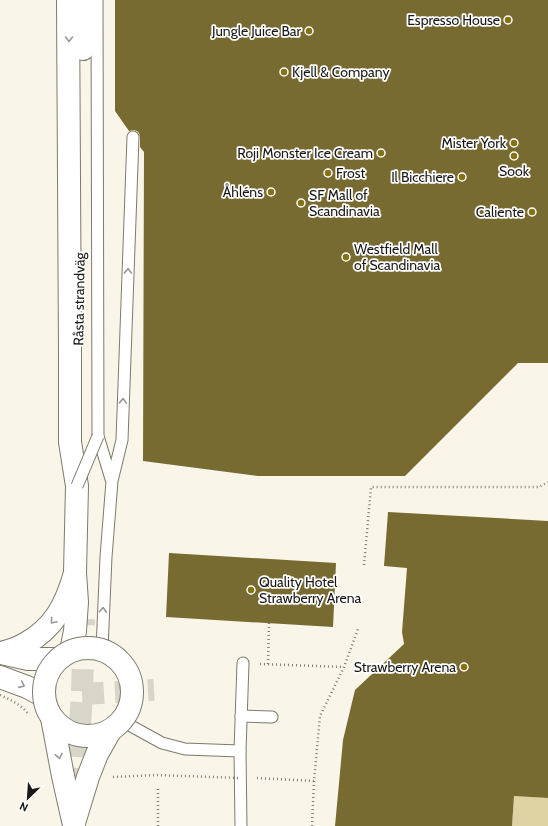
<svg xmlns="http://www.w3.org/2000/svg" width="548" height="826" font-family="Cabin,sans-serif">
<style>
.green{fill:#dfd3a3}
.building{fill:#786b32}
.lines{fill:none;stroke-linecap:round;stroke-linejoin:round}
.minor-tunnel{stroke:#d8d5c9;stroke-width:22;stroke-dasharray:22 11;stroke-linecap:butt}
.service-casing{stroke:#7d7a6e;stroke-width:13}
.minor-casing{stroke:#7d7a6e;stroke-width:24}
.tertiary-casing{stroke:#7d7a6e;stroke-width:24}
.path{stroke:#817f76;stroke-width:2.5;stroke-dasharray:1 3;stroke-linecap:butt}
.service{stroke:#fff;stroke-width:11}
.minor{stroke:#fff;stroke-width:22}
.tertiary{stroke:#fff;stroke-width:22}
.service-bridge-casing{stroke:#7d7a6e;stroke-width:13;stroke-linecap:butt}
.minor-bridge-casing{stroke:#7d7a6e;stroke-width:24;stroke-linecap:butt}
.tertiary-bridge-casing{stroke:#7d7a6e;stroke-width:24;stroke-linecap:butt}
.path-bridge{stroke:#817f76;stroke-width:2.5;stroke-dasharray:1 3;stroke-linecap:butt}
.service-bridge{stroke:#fff;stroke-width:11}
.minor-bridge{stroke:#fff;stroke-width:22}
.tertiary-bridge{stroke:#fff;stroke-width:22}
.oneway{stroke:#989896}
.poi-dot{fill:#857213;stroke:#fff;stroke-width:1.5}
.labels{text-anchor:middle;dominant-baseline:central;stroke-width:3.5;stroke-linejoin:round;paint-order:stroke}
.poi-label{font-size:14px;fill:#1a1915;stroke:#fff;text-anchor:end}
.street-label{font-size:14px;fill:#1a1915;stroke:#fff}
</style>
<rect width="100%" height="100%" fill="#f9f6e9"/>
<!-- green -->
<polygon class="green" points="514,796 548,798 548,826 512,826"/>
<!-- building -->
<g class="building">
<polygon points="115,0 548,0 548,363 518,363 405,476 258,476 143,461 144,152 140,147 140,137 139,133 137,131 134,130 129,131 115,111"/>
<polygon points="388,512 548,521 548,798 514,796 512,826 335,826 343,740 355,690 404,644 402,632 407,568 384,566"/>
<polygon points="169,553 336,563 333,627 166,617"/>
</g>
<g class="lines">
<!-- minor-tunnel -->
<g class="minor-tunnel">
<polyline points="82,694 154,690"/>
<polyline points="76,790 82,694 84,619"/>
</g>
<!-- service casing -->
<g class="service-casing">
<g id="service">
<polyline points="97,0 98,436 111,479"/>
<polyline points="102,649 106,557 112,481 122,440 133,137"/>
<polyline points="241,716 272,717"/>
<polyline points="122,721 162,743 185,749 240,751"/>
<polyline points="241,826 240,751 243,663"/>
</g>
</g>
<!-- minor casing -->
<g class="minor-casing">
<g id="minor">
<polyline points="68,0 70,354 70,442 77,486 75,573 77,602 75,631 71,651"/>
<polyline points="83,49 84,0"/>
</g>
</g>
<!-- tertiary casing -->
<g class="tertiary-casing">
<g id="tertiary">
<path d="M1,653c8,-2 17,-5 24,-9 29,-16 41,-39 50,-71"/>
<polyline points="1,653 28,659 57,659"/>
<polyline points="0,677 27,687 44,696"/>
</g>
</g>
<!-- path -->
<g class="path">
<polyline points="364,565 371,487 539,487 548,482"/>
<polyline points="260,664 344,667"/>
<polyline points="268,664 269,623"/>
<polyline points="257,778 314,781 320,716 344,667 358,629"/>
<polyline points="158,826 158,787"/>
<polyline points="312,826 314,781"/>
</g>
<!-- service -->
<use href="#service" class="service"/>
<!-- minor -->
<use href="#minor" class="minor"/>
<!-- tertiary -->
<use href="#tertiary" class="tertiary"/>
<!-- service-bridge casing -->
<g class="service-bridge-casing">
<polyline id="service-bridge" points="77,486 98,436"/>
</g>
<!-- minor-bridge casing -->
<g class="minor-bridge-casing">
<g id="minor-bridge">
<polyline points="52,718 63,776 74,825"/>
<polyline points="74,823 88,777 97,754 110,731"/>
</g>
</g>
<!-- tertiary-bridge casing -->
<g class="tertiary-bridge-casing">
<circle id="tertiary-bridge" cx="88" cy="692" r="44"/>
</g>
<!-- path-bridge -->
<g class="path-bridge">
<path d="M0,695c11,5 22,10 29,20"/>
<polyline points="113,777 156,775 240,778"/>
</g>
<!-- service-bridge -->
<use href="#service-bridge" class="service-bridge"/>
<!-- minor-bridge -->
<use href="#minor-bridge" class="minor-bridge"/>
<!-- tertiary-bridge -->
<use href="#tertiary-bridge" class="tertiary-bridge"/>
</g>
<!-- one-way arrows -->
<defs><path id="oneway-chevron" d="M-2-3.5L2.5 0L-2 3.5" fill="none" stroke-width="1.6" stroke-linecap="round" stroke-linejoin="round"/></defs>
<g class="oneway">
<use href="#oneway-chevron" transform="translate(69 39) rotate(90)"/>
<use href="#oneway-chevron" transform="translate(128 271) rotate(-88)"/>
<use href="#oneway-chevron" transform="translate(123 401) rotate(-88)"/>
<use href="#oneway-chevron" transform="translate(103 610) rotate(-87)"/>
<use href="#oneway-chevron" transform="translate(53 621) rotate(130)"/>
<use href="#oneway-chevron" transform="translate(22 685) rotate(24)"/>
<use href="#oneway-chevron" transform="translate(59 756) rotate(79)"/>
</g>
<!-- markers -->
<g class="poi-dot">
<circle cx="508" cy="20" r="4"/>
<circle cx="309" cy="31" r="4"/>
<circle cx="284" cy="72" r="4"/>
<circle cx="514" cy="143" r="4"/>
<circle cx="381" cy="153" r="4"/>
<circle cx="514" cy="156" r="4"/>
<circle cx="328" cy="173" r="4"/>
<circle cx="462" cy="177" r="4"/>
<circle cx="271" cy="192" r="4"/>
<circle cx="301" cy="203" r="4"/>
<circle cx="532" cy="212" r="4"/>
<circle cx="346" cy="257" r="4"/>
<circle cx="251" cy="590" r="4"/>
<circle cx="464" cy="667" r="4"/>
</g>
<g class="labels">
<!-- poi labels -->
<g class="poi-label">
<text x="500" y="20">Espresso House</text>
<text x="301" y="31">Jungle Juice Bar</text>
<text x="292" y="72" text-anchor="start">Kjell &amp; Company</text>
<text x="506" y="143">Mister York</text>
<text x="373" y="153">Roji Monster Ice Cream</text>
<text x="514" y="171" text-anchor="middle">Sook</text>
<text x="336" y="173" text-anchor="start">Frost</text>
<text x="454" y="177">Il Bicchiere</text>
<text x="263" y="192">Åhléns</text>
<text x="309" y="195" text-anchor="start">SF Mall of<tspan x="309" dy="16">Scandinavia</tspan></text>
<text x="524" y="212">Caliente</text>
<text x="354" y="249" text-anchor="start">Westfield Mall<tspan x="354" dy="16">of Scandinavia</tspan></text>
<text x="259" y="582" text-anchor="start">Quality Hotel<tspan x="259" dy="16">Strawberry Arena</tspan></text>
<text x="456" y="667">Strawberry Arena</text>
</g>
<!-- street labels -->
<g class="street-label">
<text transform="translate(79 299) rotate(-89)">Råsta strandväg</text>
</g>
</g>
<!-- north arrow -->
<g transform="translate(28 798) rotate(205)" stroke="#ffffff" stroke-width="3" paint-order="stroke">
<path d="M0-3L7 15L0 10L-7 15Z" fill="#1a1915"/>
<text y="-6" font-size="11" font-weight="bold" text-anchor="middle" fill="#1a1915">N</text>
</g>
</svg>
